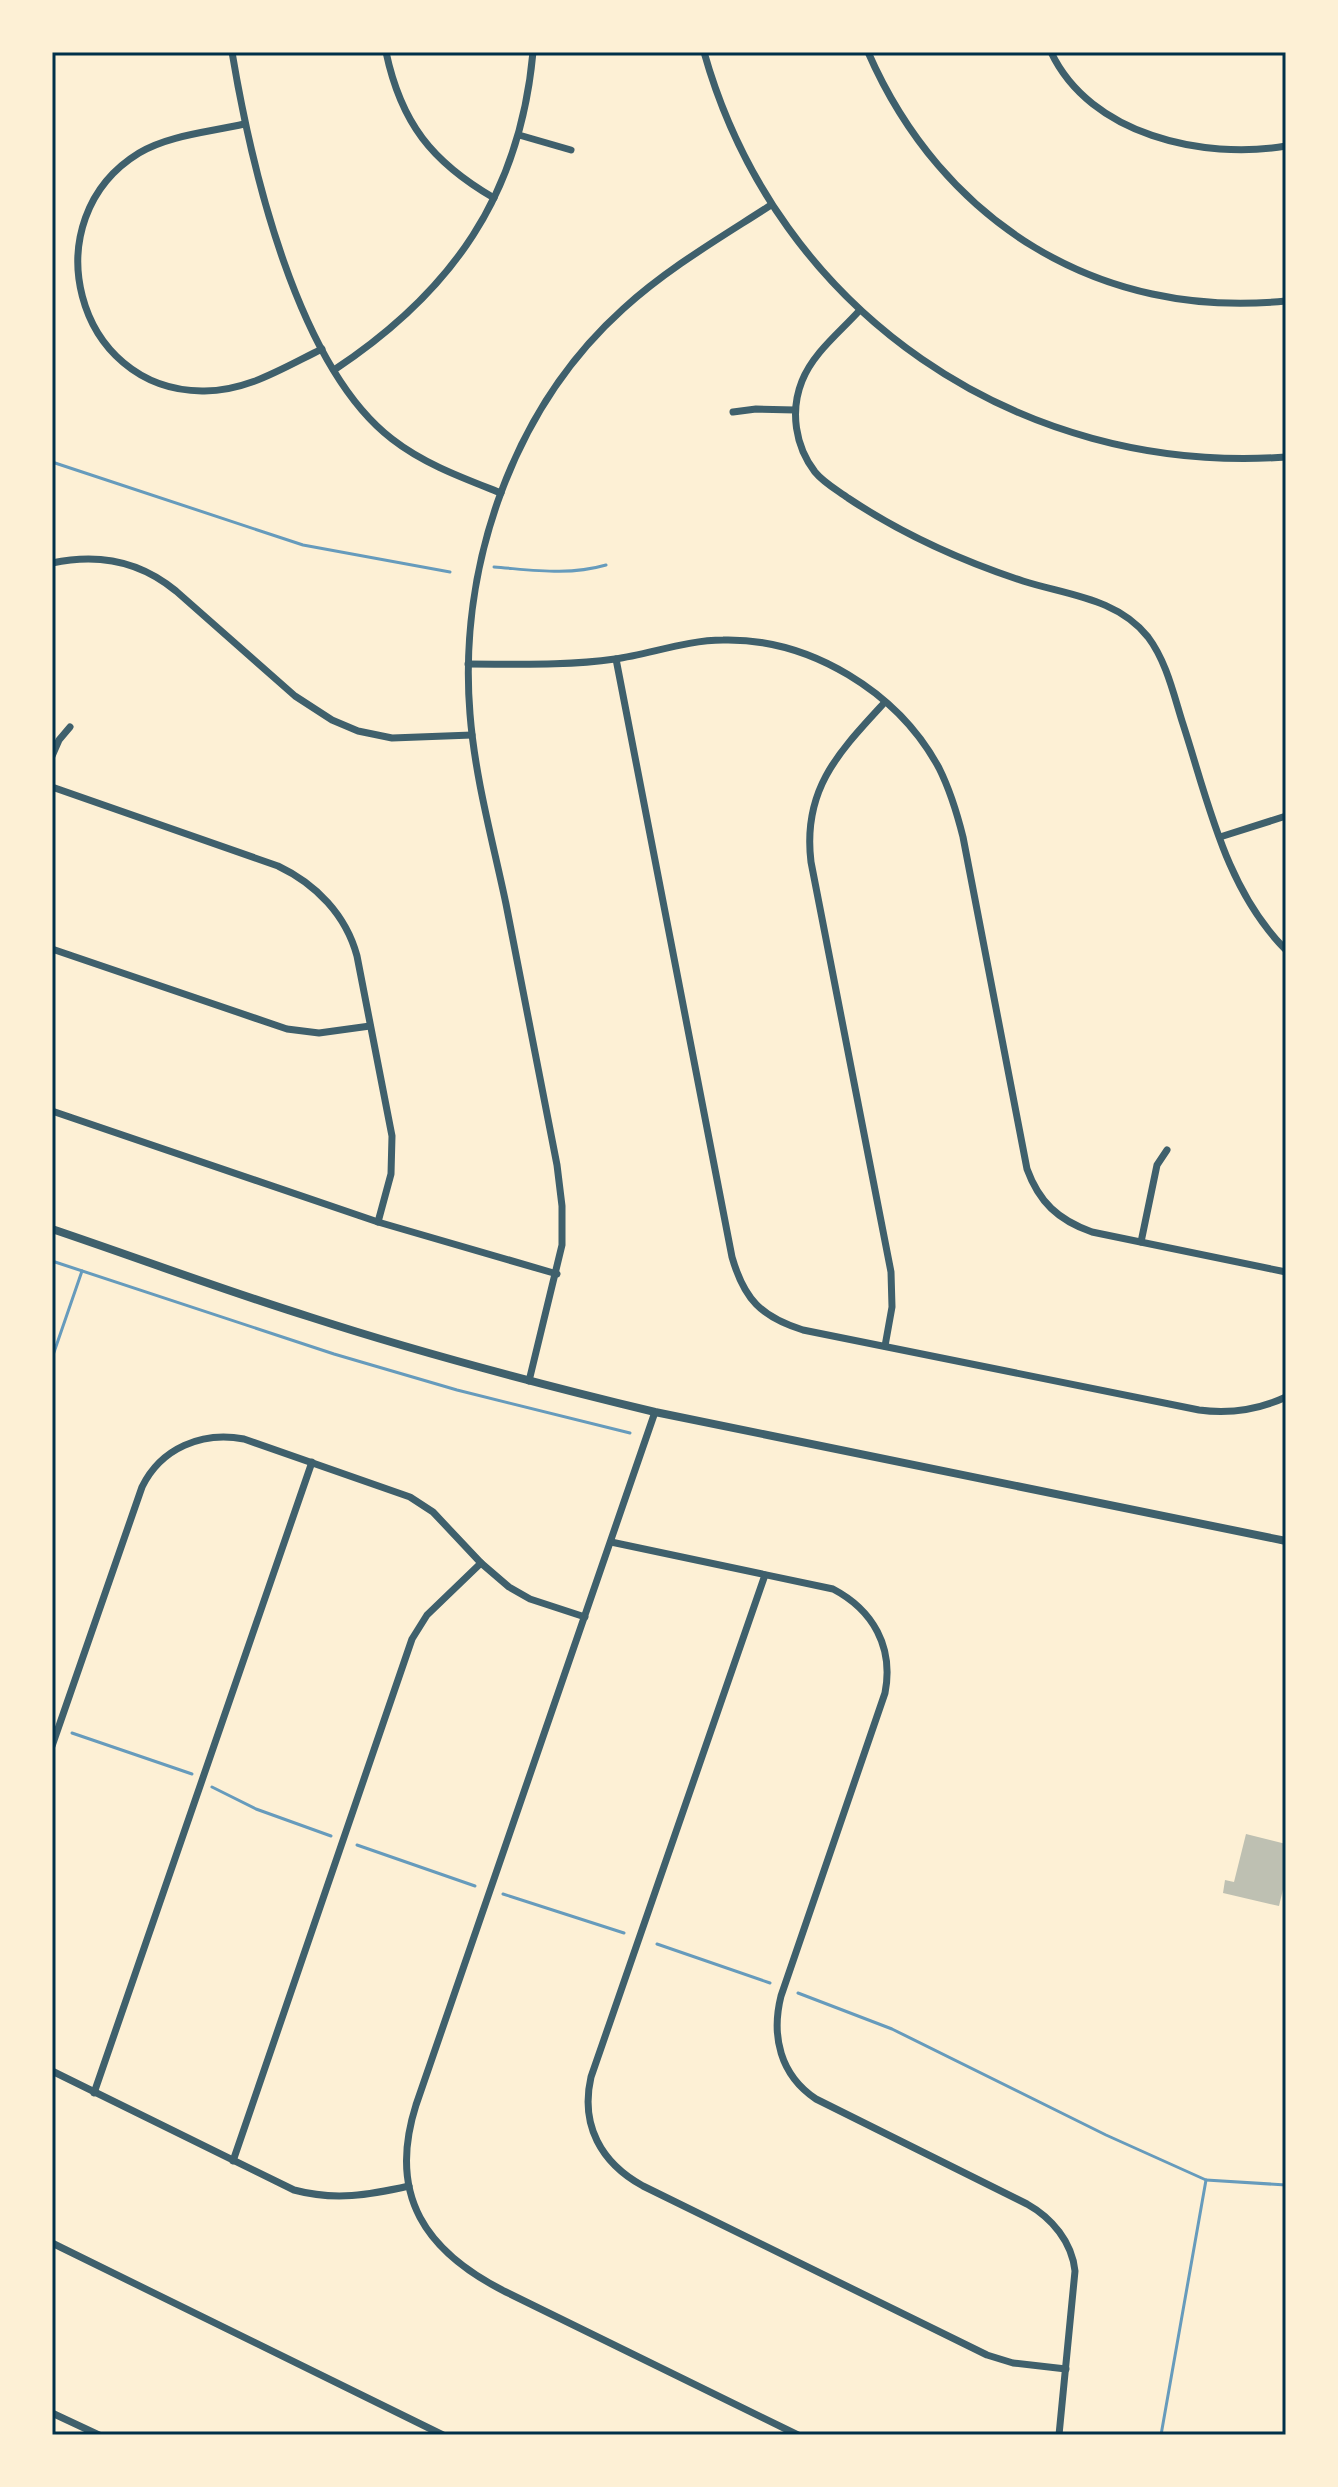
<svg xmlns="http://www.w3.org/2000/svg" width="1338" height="2487" font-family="Commissioner,sans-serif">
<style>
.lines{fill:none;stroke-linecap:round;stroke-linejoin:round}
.stream{stroke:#669bbc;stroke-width:3}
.building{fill:#bec0b2}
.minor{stroke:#3f606c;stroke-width:7}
.tertiary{stroke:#3f606c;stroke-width:8}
.neatline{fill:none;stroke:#003049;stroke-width:3}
</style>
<rect width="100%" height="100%" fill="#fdf0d5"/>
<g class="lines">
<!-- stream -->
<g class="stream">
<polyline points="52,462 303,545 450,572"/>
<path d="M494,567c39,3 74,9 112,-2"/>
<polyline points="52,1261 334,1354 457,1390 630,1433"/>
<polyline points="52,1358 82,1271"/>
<polyline points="72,1733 192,1774"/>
<polyline points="212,1787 256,1809 331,1836"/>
<polyline points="357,1845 475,1886"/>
<polyline points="503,1894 624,1933"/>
<polyline points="657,1944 770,1983"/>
<polyline points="798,1993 892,2029 1106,2135 1206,2180 1286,2185"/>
<polyline points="1161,2435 1206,2180"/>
</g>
</g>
<!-- building -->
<polygon class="building" points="1246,1834 1286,1844 1286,1877 1279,1906 1223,1893 1225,1880 1234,1882"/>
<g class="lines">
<!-- minor -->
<g class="minor">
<path d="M232,52c19,114 65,314 160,387 32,25 71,39 109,54"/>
<path d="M386,52c15,71 46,110 108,146"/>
<path d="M704,52c73,260 314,424 582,405"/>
<path d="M868,52c74,170 231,268 418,249"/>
<path d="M1051,52c39,83 152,108 235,94"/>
<path d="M244,124c-34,8 -75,11 -105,29 -108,66 -64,237 63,238 44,1 81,-23 120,-42"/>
<polyline points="519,135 571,150"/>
<path d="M859,311c-19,21 -46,42 -57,70 -12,30 -7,65 13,91 9,11 22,18 33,26 54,36 114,63 175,83 44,14 94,17 125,56 18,24 25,55 34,84 26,79 43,168 104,229"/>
<path d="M334,370c118,-78 186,-175 199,-318"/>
<polyline points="733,412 756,409 795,410"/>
<path d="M52,563c46,-10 88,-2 124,28l119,105 37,24 26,11 34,7 80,-3"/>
<path d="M616,659l116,598c12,42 29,60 71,73l396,80c30,4 59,0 87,-13"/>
<path d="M468,664c49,0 98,2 147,-5 35,-5 72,-19 108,-19 87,-2 175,52 216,128 11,22 18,45 24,69l64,332c12,33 31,51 65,63l194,40"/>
<polyline points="52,756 59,740 70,727"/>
<path d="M52,787l226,79c38,18 68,49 79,90l35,180 -1,38 -13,48"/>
<polyline points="1220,837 1286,816"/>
<polyline points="52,949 287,1029 319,1033 370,1026"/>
<polyline points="52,1111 378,1222 557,1274"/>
<polyline points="1141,1242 1157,1165 1167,1150"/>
<path d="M885,1346l7,-39 -1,-35 -80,-410c-9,-73 28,-110 74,-160"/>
<path d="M529,1381l33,-136v-39l-5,-41c-17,-87 -34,-174 -51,-261 -13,-62 -31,-126 -36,-190 -12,-146 42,-305 153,-405 45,-41 97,-71 148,-104"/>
<path d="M655,1412l-239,693c-29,91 10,147 90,187l292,143"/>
<path d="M611,1542l222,47c40,21 61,58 52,104l-104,303c-10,40 -1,79 35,103l211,105c25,14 45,38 48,67l-16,164"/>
<path d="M765,1575l-174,502c-11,48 10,86 52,109l344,169 26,8 53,6"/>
<path d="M52,1746l90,-259c19,-39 60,-56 102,-48l166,58 23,15 48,51 28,24 21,12 55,18"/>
<path d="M52,2071l242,119c41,11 75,5 115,-4"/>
<polyline points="94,2093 312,1462"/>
<polyline points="233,2161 412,1639 427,1615 481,1563"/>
<polyline points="52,2243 443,2435"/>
<polyline points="52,2413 99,2435"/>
</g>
<!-- tertiary -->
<path class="tertiary" d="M52,1229c86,29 171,61 258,88 114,37 229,67 345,95l631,129"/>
</g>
<!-- border -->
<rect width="1338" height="2487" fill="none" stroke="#fdf0d5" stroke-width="108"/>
<rect x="54" y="54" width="1230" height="2379" class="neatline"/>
</svg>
